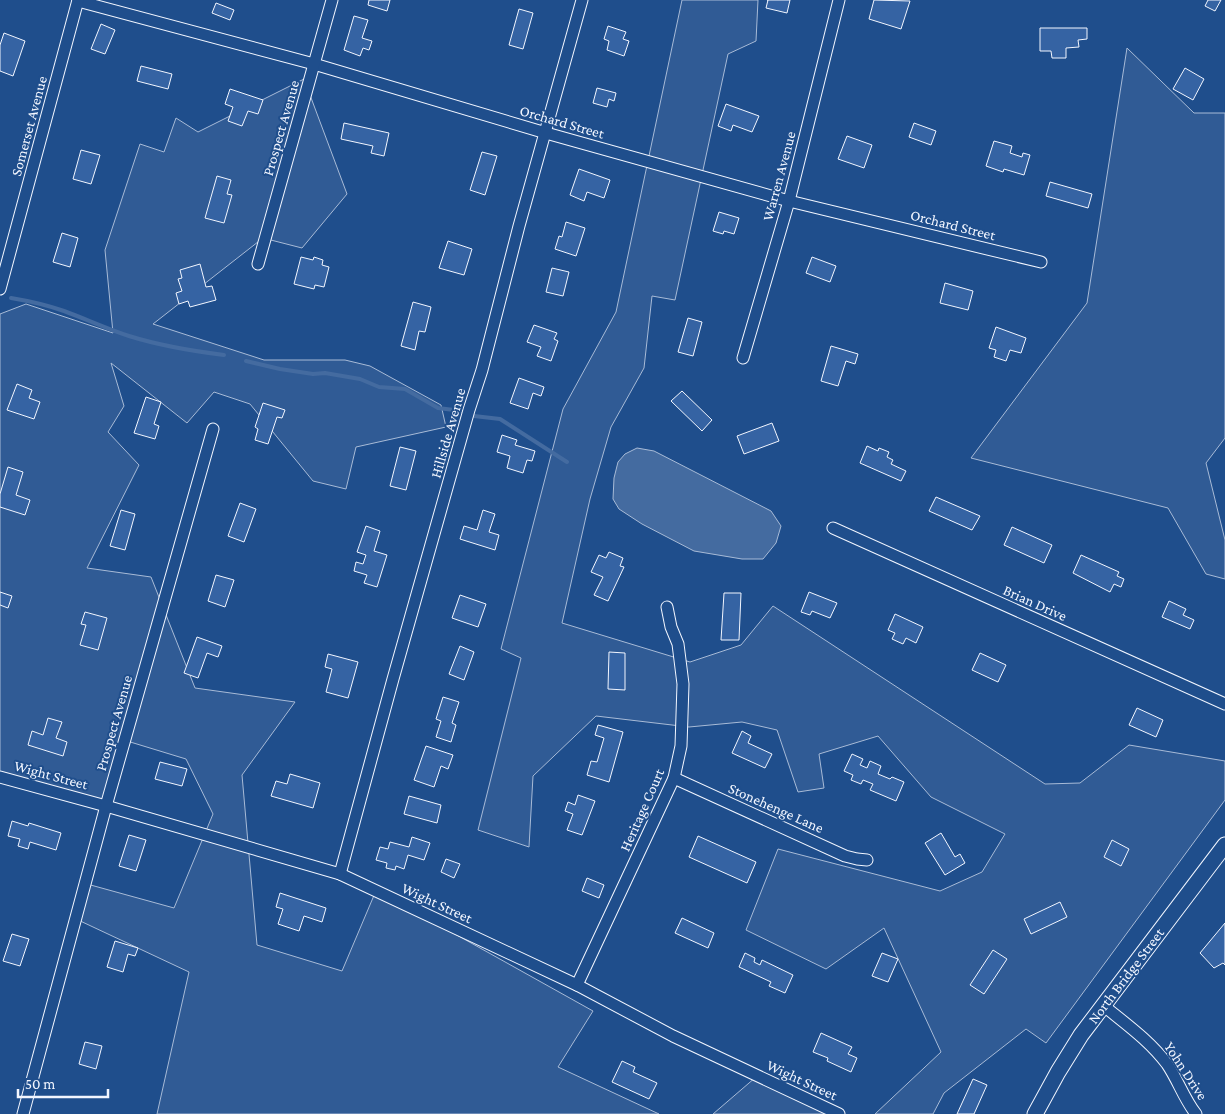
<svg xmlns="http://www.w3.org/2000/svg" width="1225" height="1114" font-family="'Crimson Pro',serif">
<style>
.built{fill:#305b95;stroke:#a8bbd7}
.water{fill:#446ba0;stroke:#a8bbd7}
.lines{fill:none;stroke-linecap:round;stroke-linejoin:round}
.stream{stroke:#446ba0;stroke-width:4}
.building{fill:#3563a3;stroke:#f2f6ff}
.street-casing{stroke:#f2f6ff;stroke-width:13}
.secondary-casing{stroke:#f2f6ff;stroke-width:17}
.street{stroke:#1f4e8c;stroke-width:11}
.secondary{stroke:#1f4e8c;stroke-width:15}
.labels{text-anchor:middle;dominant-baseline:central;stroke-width:4;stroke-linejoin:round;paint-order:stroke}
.street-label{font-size:15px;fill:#f2f6ff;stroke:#1f4e8c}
</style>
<rect width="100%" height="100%" fill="#1f4e8c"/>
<!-- built -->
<g class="built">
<polygon points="682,0 758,0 756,41 728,54 675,300 652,296 644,368 611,427 590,499 562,623 690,662 741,645 773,606 1045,784 1080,783 1129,745 1225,761 1225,800 1046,1043 1026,1029 944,1093 933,1114 875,1114 941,1052 884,928 826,969 746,930 778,849 940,891 982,872 1005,834 931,797 878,736 819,754 824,788 798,792 777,730 742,722 689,727 596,716 533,776 529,847 478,830 521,658 501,649 563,409 616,312"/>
<polygon points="1127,48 1194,113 1225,113 1225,438 1206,463 1225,540 1225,579 1206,574 1168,508 971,458 1087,303"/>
<polygon points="304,79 347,194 302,248 263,238 153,324 264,360 345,360 370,366 441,405 446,427 356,447 346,489 313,481 250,404 214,392 187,423 111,363 124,406 108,432 139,465 87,568 151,577 195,688 295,702 242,775 257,945 342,971 375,893 394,900 593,1011 558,1067 659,1114 157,1114 189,972 76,919 87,884 174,908 213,814 186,759 127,741 109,810 0,777 0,314 26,304 113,333 105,250 140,144 164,152 176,118 198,132"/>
<polygon points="756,1077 831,1114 713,1114"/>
</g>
<!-- water -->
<polygon class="water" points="637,448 654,451 771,511 781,526 776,543 763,559 742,559 694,551 642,524 619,509 613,499 614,478 618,462 625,454"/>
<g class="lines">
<!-- stream -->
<g class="stream">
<path d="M11,298c18,3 36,7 53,13 22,8 43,18 65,25 32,10 63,15 95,19"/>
<polyline points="246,361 280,369 313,374 325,373 360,379 379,387 405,389 438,408 462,411"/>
<polyline points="474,416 500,419 567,462"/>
</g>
</g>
<!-- building -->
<g class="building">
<polygon points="369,0 390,0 387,11 368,5"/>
<polygon points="767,0 790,0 787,13 766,8 768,0"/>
<polygon points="874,0 910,1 901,29 869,19"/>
<polygon points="1208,0 1221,0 1215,11 1205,6"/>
<polygon points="216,3 234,10 230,20 212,13"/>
<polygon points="519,9 533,13 523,49 509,45"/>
<polygon points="354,16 368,20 362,38 372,41 369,50 363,48 360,56 344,50"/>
<polygon points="101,24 115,30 105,54 91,49"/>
<polygon points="608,26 626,32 623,39 629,41 624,56 607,50 609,41 604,39"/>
<polygon points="1040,28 1087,28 1087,39 1078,40 1079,47 1066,48 1066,58 1052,58 1051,51 1040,51"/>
<polygon points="4,33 25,41 13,76 0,71 0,45"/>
<polygon points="141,66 172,74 168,89 137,81"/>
<polygon points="1185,68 1204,79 1193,100 1173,89"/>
<polygon points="597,88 616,93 614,101 609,99 607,107 593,103"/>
<polygon points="230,89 263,100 258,114 248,111 242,126 228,121 233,107 225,104"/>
<polygon points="726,104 759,116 752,132 733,125 731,131 718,126"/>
<polygon points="344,123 389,133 384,156 371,153 373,146 341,139"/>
<polygon points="914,123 936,131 931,145 909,137"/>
<polygon points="847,136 872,145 864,168 838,159"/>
<polygon points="994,141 1012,146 1010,153 1022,157 1023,153 1030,155 1024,175 1004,169 1003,172 986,166"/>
<polygon points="81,150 100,155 91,184 73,179"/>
<polygon points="482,152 497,156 485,195 470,190"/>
<polygon points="579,169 610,180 604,198 587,192 584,201 570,195"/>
<polygon points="217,176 231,180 227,194 232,195 224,223 205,218"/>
<polygon points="1050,182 1092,194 1088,208 1046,196"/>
<polygon points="719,212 739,218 734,234 724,231 723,234 713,231"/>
<polygon points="566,222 585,228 576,256 555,249 559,236 562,237"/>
<polygon points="62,233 78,238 70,267 53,262"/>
<polygon points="448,241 472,249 464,275 439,268"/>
<polygon points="301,257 313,260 314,257 323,260 322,265 329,267 324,287 315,285 314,289 294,284"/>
<polygon points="812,257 836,266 830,282 806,273"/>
<polygon points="200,264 206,287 212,286 216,300 190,307 188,301 179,304 176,293 182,291 178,279 182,278 180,270"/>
<polygon points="552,268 569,272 563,296 546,292"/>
<polygon points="945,283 973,291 968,310 940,303"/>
<polygon points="413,302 431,307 425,332 419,331 415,350 401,346"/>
<polygon points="688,318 702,322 693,356 678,352"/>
<polygon points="534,325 557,333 554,339 558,341 551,361 537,356 541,347 527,342"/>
<polygon points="996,327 1026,338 1021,353 1010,350 1006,361 994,357 996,350 989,348"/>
<polygon points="831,346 858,354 855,364 846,361 838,386 821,381"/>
<polygon points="519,378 544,387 541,396 533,393 528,409 510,403"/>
<polygon points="17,384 32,390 29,398 40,402 34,419 7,410"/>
<polygon points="682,391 712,420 702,431 671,401"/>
<polygon points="146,397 161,402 154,424 159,426 155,439 134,433"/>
<polygon points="263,403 285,410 282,418 277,417 268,444 255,440 258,429 255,427"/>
<polygon points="772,423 779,441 744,454 737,436"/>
<polygon points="502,435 517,440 515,445 535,451 532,461 527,460 523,473 507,468 510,456 497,452"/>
<polygon points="867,446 878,451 879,448 889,452 887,457 893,460 891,464 906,471 901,481 860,463"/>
<polygon points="400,447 416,451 406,490 390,486"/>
<polygon points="8,467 23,472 16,495 30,500 25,515 0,507 0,494"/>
<polygon points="936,497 980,516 972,530 929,511"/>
<polygon points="240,503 256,509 244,542 228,536"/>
<polygon points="121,510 135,514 125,550 110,546"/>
<polygon points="483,510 495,514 489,532 499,535 495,550 460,539 464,526 477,530"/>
<polygon points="366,526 380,531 374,551 387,555 377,587 364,583 367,575 354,571 356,562 363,564 366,555 357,552"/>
<polygon points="1012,527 1052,545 1044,563 1004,545"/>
<polygon points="609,552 623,558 620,566 624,567 608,601 594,595 603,577 591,572 599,555 606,558"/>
<polygon points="1081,555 1119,572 1117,576 1124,579 1121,587 1114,584 1110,592 1073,573"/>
<polygon points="216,575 234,580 225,607 208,601"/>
<polygon points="0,592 12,596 8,608 0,605"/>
<polygon points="809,592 837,603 830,618 812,611 810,615 801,612"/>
<polygon points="724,593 741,593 739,640 721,640"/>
<polygon points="460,595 486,604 478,627 452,618"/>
<polygon points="1169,601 1186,609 1183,615 1194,620 1190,629 1162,617"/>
<polygon points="85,612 107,618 98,650 80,645 86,625 81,624"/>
<polygon points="895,614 923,627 916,643 906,638 903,644 892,639 895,633 888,630"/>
<polygon points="197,637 222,646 218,657 207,653 198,678 184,673"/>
<polygon points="460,646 474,652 464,680 449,674"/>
<polygon points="609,652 625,653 625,690 608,689"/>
<polygon points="980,653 1006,665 998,682 972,670"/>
<polygon points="328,654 358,662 348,698 326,692 332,669 325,667"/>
<polygon points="443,697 459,702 452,723 456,725 451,742 436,737 441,721 436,719"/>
<polygon points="1137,708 1163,720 1156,737 1129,725"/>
<polygon points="48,718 62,722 56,738 67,742 63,756 28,745 32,731 43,735"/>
<polygon points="598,725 623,732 609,782 587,775 591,761 597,762 604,738 595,735"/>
<polygon points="742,731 751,736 748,743 772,754 765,768 732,753"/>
<polygon points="426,746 453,755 448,769 441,766 434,787 414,780"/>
<polygon points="852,754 863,759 860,765 867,768 870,761 881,766 878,774 890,779 892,777 904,782 896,801 870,790 873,784 863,780 861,784 851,780 853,775 844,771"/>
<polygon points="160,762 187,769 182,786 155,779"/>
<polygon points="290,774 320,783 313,808 271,796 276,781 287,784"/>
<polygon points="578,795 595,801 582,835 567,830 573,814 565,811 568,802 575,805"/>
<polygon points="409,796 441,805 437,823 404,814"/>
<polygon points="12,821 28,826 29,823 61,833 56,850 30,842 28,849 18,846 20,839 8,836"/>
<polygon points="941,833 955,857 960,854 965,863 945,875 925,843"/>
<polygon points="129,835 146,840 136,871 119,866"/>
<polygon points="698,836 756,862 747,883 689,857"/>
<polygon points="412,837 430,843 424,860 408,855 404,869 396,866 395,870 386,868 387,863 376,860 380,847 388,849 390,842 409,847"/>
<polygon points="1112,840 1129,849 1121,866 1104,857"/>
<polygon points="446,859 460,864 454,878 441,872"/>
<polygon points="587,878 604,885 599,898 582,891"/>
<polygon points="280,893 326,908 322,922 304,916 299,931 278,924 283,909 276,907"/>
<polygon points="1060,902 1067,917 1031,934 1024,919"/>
<polygon points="682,918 714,933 708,948 675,933"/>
<polygon points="1225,923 1225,965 1223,963 1214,968 1200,953"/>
<polygon points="12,934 29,939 20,966 3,961"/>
<polygon points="115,941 138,948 135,956 128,954 123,972 107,967"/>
<polygon points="993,950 1007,959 984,994 970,985"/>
<polygon points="745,953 755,958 754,962 760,965 762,960 793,975 785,993 769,986 771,982 739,967"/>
<polygon points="882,953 898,959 888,982 872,976"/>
<polygon points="821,1033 852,1047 848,1054 857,1058 851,1072 827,1061 828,1058 813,1052"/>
<polygon points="85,1042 102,1046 96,1069 79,1064"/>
<polygon points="622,1061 635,1067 633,1072 657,1083 649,1099 612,1082"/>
<polygon points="973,1079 987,1085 974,1114 957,1114"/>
</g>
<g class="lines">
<!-- street casing -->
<g class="street-casing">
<g id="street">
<polyline points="78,1 314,64 546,133 789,201 1041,262"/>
<polyline points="258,264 332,0"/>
<polyline points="0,289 78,0"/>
<polyline points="743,358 789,201 839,0"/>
<polyline points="833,528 1225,704"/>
<polyline points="0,777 106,806 340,874 577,985 673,1036 839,1114"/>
<polyline points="674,778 845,856 857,859 867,860"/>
<polyline points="340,874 393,679 469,410 482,370 519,226 582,0"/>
<polyline points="577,985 674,778 681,746 683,684 678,644 671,627 667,607"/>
<path d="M1104,1006c22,18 46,35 63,58 11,16 17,35 29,50"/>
<polyline points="23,1114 106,806 213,429"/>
</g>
</g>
<!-- secondary casing -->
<g class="secondary-casing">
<polyline id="secondary" points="1035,1114 1058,1072 1081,1035 1225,845"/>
</g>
<!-- street -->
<use href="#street" class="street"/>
<!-- secondary -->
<use href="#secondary" class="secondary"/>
</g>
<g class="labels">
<!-- street labels -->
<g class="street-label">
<text transform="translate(562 122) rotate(16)">Orchard Street</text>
<text transform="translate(29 126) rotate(-75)">Somerset Avenue</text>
<text transform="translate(281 128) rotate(-74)">Prospect Avenue</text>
<text transform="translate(779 176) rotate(-75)">Warren Avenue</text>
<text transform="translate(953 225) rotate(14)">Orchard Street</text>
<text transform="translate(448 433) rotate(-74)">Hillside Avenue</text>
<text transform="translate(1035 603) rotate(24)">Brian Drive</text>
<text transform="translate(114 723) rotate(-74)">Prospect Avenue</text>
<text transform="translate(51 775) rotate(15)">Wight Street</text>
<text transform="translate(776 808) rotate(24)">Stonehenge Lane</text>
<text transform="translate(642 810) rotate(-66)">Heritage Court</text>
<text transform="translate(437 903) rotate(25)">Wight Street</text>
<text transform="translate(1126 976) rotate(-53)">North Bridge Street</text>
<text transform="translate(1186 1071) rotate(57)">Yohn Drive</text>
<text transform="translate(802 1080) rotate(25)">Wight Street</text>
</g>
</g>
<!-- scale -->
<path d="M18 1089v8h90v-8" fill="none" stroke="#f2f6ff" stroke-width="2.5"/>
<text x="25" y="1089" font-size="15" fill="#f2f6ff" stroke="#1f4e8c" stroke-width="4" paint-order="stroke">50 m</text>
</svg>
